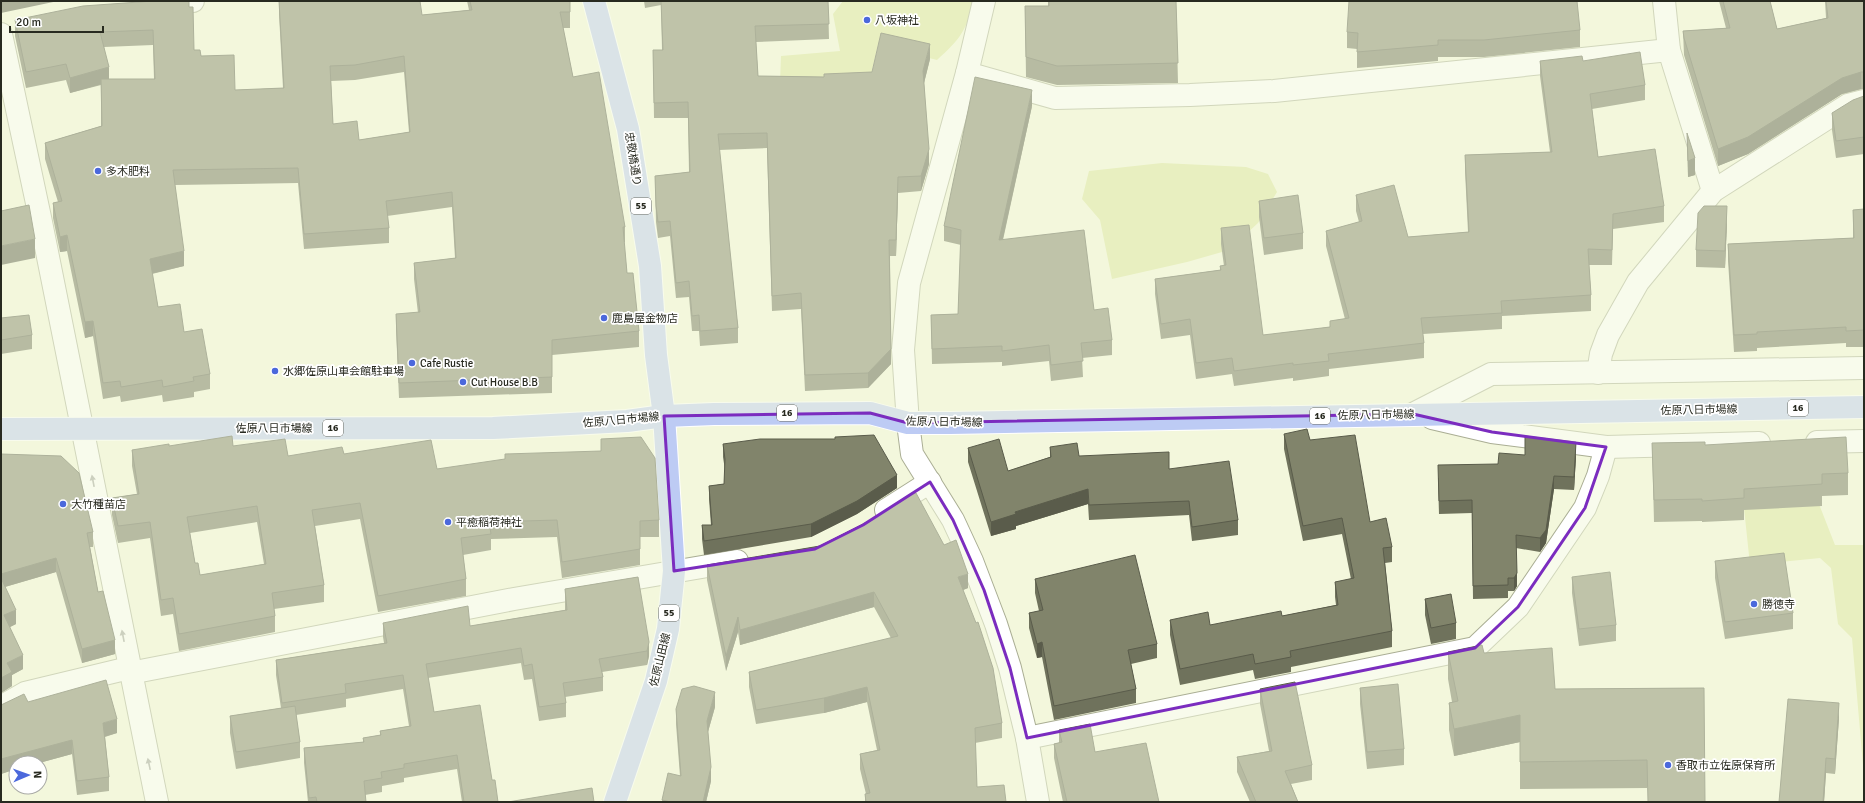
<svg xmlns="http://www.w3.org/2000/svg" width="1865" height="803" font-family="Signika,'Noto Sans JP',sans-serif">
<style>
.green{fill:#dce49d}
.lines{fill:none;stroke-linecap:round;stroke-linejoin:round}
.minor-casing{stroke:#aaae94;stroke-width:24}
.major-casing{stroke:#fff;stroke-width:24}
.minor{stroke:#fff;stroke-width:22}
.major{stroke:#bdcbf4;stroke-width:22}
.wall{fill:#6f725c;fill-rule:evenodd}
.shaded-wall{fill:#5a5c4b}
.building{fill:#81846b;stroke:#5a5c4b;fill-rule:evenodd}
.oneway{fill:#9e9f9b}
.marked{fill:none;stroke:#7b2cbf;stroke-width:3;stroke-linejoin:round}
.poi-dot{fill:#4b68dc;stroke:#fff;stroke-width:1.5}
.labels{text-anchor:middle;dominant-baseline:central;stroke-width:3.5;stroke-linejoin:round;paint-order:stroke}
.shield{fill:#fff;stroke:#686a63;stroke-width:1}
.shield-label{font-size:10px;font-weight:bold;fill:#282a20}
.poi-label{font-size:11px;fill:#282a20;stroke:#fff;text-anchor:start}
.street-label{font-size:11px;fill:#282a20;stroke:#fff}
</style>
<rect width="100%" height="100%" fill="#f3f7dc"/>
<!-- green -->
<g class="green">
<path d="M843,1h130c-6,30 -14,39 -36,59l-59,-15 -8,34 -90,4 1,-27 59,-5 -7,-37z"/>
<polygon points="1162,163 1246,167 1268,174 1277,192 1258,223 1229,250 1187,262 1112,279 1100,220 1082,199 1089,171"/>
<polygon points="1817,499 1835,545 1864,545 1864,777 1852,638 1838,624 1831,568 1820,558 1750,565 1744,508"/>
</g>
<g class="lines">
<!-- minor casing -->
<g class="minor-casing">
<g id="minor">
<polyline points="984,1 967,73 909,283 903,350 908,423 912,454 953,520 972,561 996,624 1010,668 1027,738 1038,802"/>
<polyline points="1664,1 1669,50 1713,191"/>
<polyline points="159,3 193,1"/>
<polyline points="1,34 41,222 157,802"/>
<polyline points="967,73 1055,98 1190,95 1274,91 1669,50"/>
<polyline points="1598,373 1601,354 1608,335 1638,282 1713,191 1848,105 1864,101"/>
<polyline points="1413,414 1491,374 1864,368"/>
<polyline points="1432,418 1492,432 1606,447 1759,443"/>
<polyline points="1817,442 1864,441"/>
<polyline points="886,510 930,482"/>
<polyline points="130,673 514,599 737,561"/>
<polyline points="1,707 25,693 129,668"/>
<polyline points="1027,738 1475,648 1518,607 1585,508 1598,476 1606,447"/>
</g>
</g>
<!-- major casing -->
<g class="major-casing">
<g id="major">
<polyline points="594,1 628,129 650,266 656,355 664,416 674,571 668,629 656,681 615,802"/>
<polyline points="1,429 493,428 627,421 664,416 714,414 870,413 908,423 950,423 1864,407"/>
</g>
</g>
<!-- minor -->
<use href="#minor" class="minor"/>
<!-- major -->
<use href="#major" class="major"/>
</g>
<!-- wall -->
<g class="wall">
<path d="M279,1l143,14 47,-5 -2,-9h103v27h-7l10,49 52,150v15h-1l3,31 12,58v16l-87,8v38l-153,5 -3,-69v-15l22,-1 -4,-34v-16l41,-5 -3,-51 -65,9 2,12v15l-85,6 -6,-66 -123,2 9,81 -32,8 6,33 26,25 26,42v15l-16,3v5l-31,5 -1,-7 -41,7 -1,-6 -17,3 -10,-63 -8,2 -18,-87 -7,1 -7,-34v-15l5,-1 -13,-43v-16l56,-17v-41l-31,8 -4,-13 -40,8 -11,-52v-16l174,-13 5,43 7,6 34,34 48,-2 -4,-74zM153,45l1,34h-45l-5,-32zM404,72l5,60 -50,8 -26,-16 -2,-43 24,-1z"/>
<polygon points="644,1 828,1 829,39 756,42 758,76 824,77 872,72 930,59 924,83 929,164 921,191 898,193 896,256 890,256 891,364 868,388 805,391 801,309 772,311 767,148 719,150 738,328 738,343 700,346 699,331 692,331 689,297 676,298 670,236 658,238 656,222 655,176 689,172 688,118 654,118 653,50 662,50 661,5 645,8"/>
<polygon points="1048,1 1176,1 1178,83 1057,85 1026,77 1025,6 1048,6"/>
<polygon points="1719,1 1770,1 1777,29 1826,18 1825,1 1864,1 1864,89 1861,89 1842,94 1748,154 1718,166 1684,55 1683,31 1726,28"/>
<polygon points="1580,30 1580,47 1484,57 1438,57 1438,61 1357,68 1357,49 1347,48 1347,32"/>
<polygon points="1540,61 1583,61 1645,85 1645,100 1592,109 1598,157 1664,206 1664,222 1613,229 1612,265 1589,265 1591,295 1591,311 1502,316 1502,329 1423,334 1424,343 1424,358 1329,369 1329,376 1293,381 1293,378 1234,386 1232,374 1196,379 1190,335 1161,339 1155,294 1155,279 1220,270 1220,266 1224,266 1221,244 1221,228 1263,335 1330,327 1330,321 1345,319 1326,246 1326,231 1359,222 1356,211 1356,195 1408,237 1468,232 1465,171 1465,155 1550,152 1540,76"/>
<polygon points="1864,96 1864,154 1836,158 1832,130 1832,113"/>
<polygon points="1032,106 1003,240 1094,310 1112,340 1112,355 1082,358 1083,377 1051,381 1049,361 1002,366 1002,362 932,364 931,315 958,314 961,245 944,241 944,226"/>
<polygon points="1687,133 1695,175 1688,177 1687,150"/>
<polygon points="1259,201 1303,233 1303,249 1264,255 1259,217"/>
<polygon points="1864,209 1864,347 1846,347 1846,343 1757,348 1757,351 1734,352 1728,261 1728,244 1853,238 1853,210"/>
<polygon points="1727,223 1725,268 1696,267 1696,250"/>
<polygon points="1,318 32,335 32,349 1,354"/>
<polygon points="1284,434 1310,440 1370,522 1392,547 1392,562 1385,563 1392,631 1392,647 1291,667 1291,672 1255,679 1253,670 1180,685 1170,635 1170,620 1210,625 1282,616 1336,605 1335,597 1335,582 1351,579 1342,534 1303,541 1284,449"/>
<path d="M601,439l58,81v17h-19v28l-78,13 -5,-41 -66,2v11l-28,5 3,24v17l-88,16 -18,-93 -45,7 9,59v17l-50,7 1,7v16l-96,19 -6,-37 -12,2 -11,-78 -32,5 -6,-28v-17l25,-4 -5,-28v-16l37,-4h64l55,10 56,-2 93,15 164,-18zM257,522l7,42 -64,11 -5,-12 -5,-30z"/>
<polygon points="1652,443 1705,445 1848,473 1848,495 1822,496 1822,506 1744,510 1744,520 1702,522 1702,521 1654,522"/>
<polygon points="723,444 897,488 857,514 811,537 704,555 702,539 702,525 711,525 709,499 709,486 724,484 725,470 723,457"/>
<polygon points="1050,447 1079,456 1169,469 1238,520 1238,535 1192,541 1189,515 1089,520 1088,504 1016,526 1016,529 991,536 968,462 968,448 1008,471 1050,457"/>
<polygon points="1,454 93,532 93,547 90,547 98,592 115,654 82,663 56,572 5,587 16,624 10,627 23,669 12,675 12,686 1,693"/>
<polygon points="1525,455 1576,456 1574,490 1554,489 1546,543 1540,552 1516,548 1517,586 1514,591 1508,591 1508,598 1473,599 1472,513 1439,514 1438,478 1498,464"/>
<polygon points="869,521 968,588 963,590 1002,723 1002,738 975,743 977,787 1006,802 865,802 865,794 866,794 860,769 860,754 877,750 867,702 824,713 756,724 749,687 749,672 891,638 874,607 740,645 738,632 726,671 707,580 707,565 820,546"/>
<polygon points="1715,561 1793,613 1793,629 1725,639 1715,578"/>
<polygon points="638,577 649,656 647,665 602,672 603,677 603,691 565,697 566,703 566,717 539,721 532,679 524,680 521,663 428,678 434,712 492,780 498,802 462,802 457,769 404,778 404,782 382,786 382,792 365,795 366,802 308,802 304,763 304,748 363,742 363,738 380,735 380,731 409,726 403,689 346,699 346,707 296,715 300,742 300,758 236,769 230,733 230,716 281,708 276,675 276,660 384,643 383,637 383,623 470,626 565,610 565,589"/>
<polygon points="1572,577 1616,625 1616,641 1579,646 1572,593"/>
<polygon points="1035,579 1157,644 1157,658 1131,664 1136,689 1136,703 1054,720 1042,657 1037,658 1029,628 1029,613 1039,611 1035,593"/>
<polygon points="1425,599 1456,623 1456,639 1431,644 1425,615"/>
<polygon points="1448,652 1484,653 1555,689 1704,688 1647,788 1520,789 1520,742 1454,756 1449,730 1449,703 1452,702 1448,679"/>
<polygon points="1360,688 1404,749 1404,765 1367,769 1360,704"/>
<polygon points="1260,689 1312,765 1312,780 1291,784 1298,802 1250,802 1237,772 1237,757 1269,751 1260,704"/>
<polygon points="28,702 117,733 105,737 109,777 109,791 77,795 72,754 39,763 16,763 16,769 1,774 1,705"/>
<polygon points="715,707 708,732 711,781 706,802 662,802 662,800 680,776 676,724 676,709"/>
<polygon points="1839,718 1835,774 1826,773 1824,802 1779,802"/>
<polygon points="1059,730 1095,752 1159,802 1063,802 1054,758 1054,744 1059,743"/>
</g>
<!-- shaded-wall -->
<g class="shaded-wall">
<polygon points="1,1 58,1 1,13"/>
<polygon points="930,44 930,59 923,87 923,71"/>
<polygon points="109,67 109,82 70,93 70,78"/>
<polygon points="1861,72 1861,89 1842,94 1748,154 1718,166 1718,149 1842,78"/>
<polygon points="1032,90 1032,106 999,256 999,240"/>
<polygon points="929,149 929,164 921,191 921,176"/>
<polygon points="1695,158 1695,175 1688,177 1688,161"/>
<polygon points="898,177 898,193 896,256 896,240"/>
<polygon points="1727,206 1727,223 1725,268 1725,251"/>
<polygon points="67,235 67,251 60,252 60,237"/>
<polygon points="35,239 35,258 1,265 1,246"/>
<polygon points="184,251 184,266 150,274 150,259"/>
<polygon points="93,321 93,336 85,338 85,322"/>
<polygon points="891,349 891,364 868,388 868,373"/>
<polygon points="1576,442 1576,456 1574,490 1574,477"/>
<polygon points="897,475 897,488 857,514 811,537 811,524"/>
<polygon points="1554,476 1554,489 1546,543 1540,552 1540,538"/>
<polygon points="1088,489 1088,504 1016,526 1016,529 991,536 991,522 1015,512"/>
<polygon points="56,558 56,572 1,588 1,574"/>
<polygon points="1517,573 1517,586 1514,591 1514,578"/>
<polygon points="968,574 968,588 958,592 958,577"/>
<polygon points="874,592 874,607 740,645 740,630"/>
<polygon points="16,610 16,624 4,630 4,615"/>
<polygon points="738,617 738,632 726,671 726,656"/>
<polygon points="115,640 115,654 82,663 82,649"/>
<polygon points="649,642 649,656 647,665 647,651"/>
<polygon points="1042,642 1042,657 1037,658 1037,644"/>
<polygon points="23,655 23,669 12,675 12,686 1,693 1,678 7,663"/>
<polygon points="867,687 867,702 824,713 824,698"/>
<polygon points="715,692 715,707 707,735 707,721"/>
<polygon points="1839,703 1839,718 1835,774 1835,759"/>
<polygon points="1520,715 1520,742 1454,756 1454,729"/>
<polygon points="117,719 117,733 103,737 103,723"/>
<polygon points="72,740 72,754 39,763 16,763 16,769 1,774 1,759"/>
<polygon points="1826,758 1826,773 1824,802 1823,802"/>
<polygon points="711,767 711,781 706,802 703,802"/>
</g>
<!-- building -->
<g class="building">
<path d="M153,1h36v6h4l1,43h6l1,6 33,-1 1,35 49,-2 -5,-87h141l2,14 50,-5 -2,-9h100v11h-10l13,65 26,-5 26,155h-2l4,46h6l6,58 -87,9v37l-153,6 -3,-69 24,-2 -6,-49 42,-5 -4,-66 -66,9 3,27 -85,6 -6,-66 -125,2 11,81 -34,8 8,48 22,-3 4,28 18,-3 8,45 -17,3 1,4 -31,6 -1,-7 -41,7 -1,-6 -17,2 -10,-62 -8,1 -18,-87 -7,2 -7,-34 9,-2 -17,-58 57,-17 -1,-47h54l-2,-49 -53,2 9,35 -39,11 -4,-14 -40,8 -11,-52 68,-14zM404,56l6,76 -51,8 -2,-19 -24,3 -3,-58 25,-1z"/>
<polygon points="661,1 828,1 829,24 755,26 758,76 824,77 824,74 872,72 881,33 930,44 923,71 929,149 921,176 898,177 896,240 889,240 891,349 868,373 805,375 801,293 772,296 767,133 718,134 738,328 700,331 699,315 692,316 689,281 676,283 670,221 658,222 656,206 655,176 690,172 688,102 654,103 653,50 663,50"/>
<polygon points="1049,1 1176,1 1178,63 1057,66 1026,57 1025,6 1049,6"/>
<polygon points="1349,1 1577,1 1580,30 1484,40 1438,40 1438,45 1357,52 1358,33 1347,32"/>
<polygon points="1723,1 1770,1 1777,29 1828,18 1826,1 1864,1 1864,72 1861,72 1842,78 1748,137 1718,149 1684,38 1683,31 1730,28"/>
<polygon points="1640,52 1645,85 1590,94 1598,157 1655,149 1664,206 1613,214 1612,250 1588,249 1591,295 1501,301 1502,313 1421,318 1424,343 1328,354 1329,361 1293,365 1293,363 1234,371 1232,358 1196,363 1190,319 1161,324 1155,279 1221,270 1220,266 1226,265 1221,228 1249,225 1263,335 1330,327 1330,321 1349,318 1326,231 1362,221 1356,195 1394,185 1408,237 1469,232 1465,155 1552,152 1540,61 1582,56 1583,61"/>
<polygon points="975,77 1032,90 999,240 1084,230 1094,310 1108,308 1112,340 1081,343 1083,361 1051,365 1049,345 1002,351 1002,346 932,349 931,315 958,314 961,230 944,226"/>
<polygon points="1864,96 1864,137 1836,141 1832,113 1853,100"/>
<polygon points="1687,133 1695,158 1688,161"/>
<polygon points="1298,195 1303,233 1264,238 1259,201"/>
<polygon points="29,205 35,239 1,246 1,211"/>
<polygon points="1704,206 1727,206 1725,251 1696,250 1698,213"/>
<polygon points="1864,209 1864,330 1846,331 1846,327 1757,332 1757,334 1734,335 1728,244 1854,238 1853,210"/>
<polygon points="29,315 32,335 1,340 1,318"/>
<polygon points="1307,429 1310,440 1355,435 1370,522 1386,518 1392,547 1383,548 1392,631 1290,651 1291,657 1255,664 1253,654 1180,669 1170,620 1208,612 1210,625 1281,611 1282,616 1338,605 1335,582 1354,578 1342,518 1303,526 1284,434"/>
<polygon points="874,435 897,475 857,501 811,524 704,541 702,525 712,525 709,486 724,484 725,459 723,444 760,439 835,439 835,437"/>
<path d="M232,436l1,10 52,-7 3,17 54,-9 2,7 87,-14 6,29 68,-10v-5l96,-3v-12l40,-2 14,21 4,62 -19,1v28l-78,13 -5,-42 -68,2 2,12 -30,4 5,41 -88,17 -18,-93 -48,7 12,75 -52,8 3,23 -96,18 -6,-36 -12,2 -11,-78 -32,4 -6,-28 27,-4 -7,-44 37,-6v2zM257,506l9,58 -66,11 -2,-12h-3l-8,-46z"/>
<polygon points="1525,436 1576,442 1574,477 1554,476 1546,530 1540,538 1516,535 1517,573 1514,578 1508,578 1508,585 1473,586 1472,500 1439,501 1438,465 1498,464 1499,453 1525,455"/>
<polygon points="1846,437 1848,473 1822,474 1822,484 1744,489 1744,498 1702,501 1702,499 1654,500 1652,443 1705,442 1705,445"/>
<polygon points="999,439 1008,471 1051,457 1050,447 1077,443 1079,456 1169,452 1169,469 1229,461 1238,520 1192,527 1189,501 1089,505 1088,489 1015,512 1016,514 991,522 968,448"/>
<polygon points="1,454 61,456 79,473 93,532 87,533 98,592 103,591 115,640 82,649 56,558 1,574"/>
<polygon points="916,493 944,545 956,540 968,574 958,577 976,623 978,622 993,668 1002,723 975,728 977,787 1004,785 1006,802 866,802 865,794 870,793 860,754 880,750 867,687 824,698 756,710 749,672 898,636 874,592 740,630 738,617 726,656 707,565 820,546 869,521 909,495"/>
<polygon points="1784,553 1793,613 1725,622 1715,561"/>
<polygon points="1135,555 1157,644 1128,650 1136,689 1054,706 1042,642 1037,644 1029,613 1043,610 1035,579"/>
<polygon points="1610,572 1616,625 1579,629 1572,577"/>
<polygon points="638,577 649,642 647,651 599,659 603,677 563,683 566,703 539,707 532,664 524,666 521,648 426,664 434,712 480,705 492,780 495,780 498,802 464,802 457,755 404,764 404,768 381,772 382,778 364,781 366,802 317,802 316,797 309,798 304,748 364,742 363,738 381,735 380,731 411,726 403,675 345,684 346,693 282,703 276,660 387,643 383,623 468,606 470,626 567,610 565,589"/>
<polygon points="1,578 16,610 4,615 23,655 7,663 12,672 1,678"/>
<polygon points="1451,594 1456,623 1431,628 1425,599"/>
<polygon points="1482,645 1484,653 1552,648 1555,689 1704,688 1705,802 1648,802 1647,760 1520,762 1520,715 1454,729 1449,703 1458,701 1448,652"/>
<polygon points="106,680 117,719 103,723 109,777 77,781 72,740 1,759 1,705 24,694 28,702"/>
<polygon points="1295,682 1312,765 1285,771 1298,802 1256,802 1237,757 1272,751 1260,689"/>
<polygon points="1398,684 1404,749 1367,752 1360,688"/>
<polygon points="694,686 715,692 707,721 711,767 703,802 671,802 662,800 668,773 681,776 676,709 682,689"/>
<polygon points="1788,699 1839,703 1835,759 1826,758 1823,802 1779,802"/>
<polygon points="295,706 300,742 236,752 230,716"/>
<polygon points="1090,724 1095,752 1146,743 1159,802 1067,802 1054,744 1062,742 1059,730"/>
<polygon points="592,788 594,802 508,802"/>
</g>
<!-- one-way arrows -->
<defs><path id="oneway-solid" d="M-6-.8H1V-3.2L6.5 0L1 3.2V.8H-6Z"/></defs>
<g class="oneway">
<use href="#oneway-solid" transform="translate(93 481) rotate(-101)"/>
<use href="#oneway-solid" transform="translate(123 636) rotate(-101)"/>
<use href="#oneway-solid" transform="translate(149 764) rotate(-102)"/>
</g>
<!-- marked area -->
<path d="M0 0H1865V803H0ZM870,413l38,10 505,-9 79,18 114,15 -21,61 -67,99 -43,41 -448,90 -17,-70 -26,-78 -31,-70 -23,-38 -67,43 -48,24 -141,22 -10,-155z" fill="#f3f7dc" fill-opacity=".55" fill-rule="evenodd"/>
<path class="marked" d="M870,413l38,10 505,-9 79,18 114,15 -21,61 -67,99 -43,41 -448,90 -17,-70 -26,-78 -31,-70 -23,-38 -67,43 -48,24 -141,22 -10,-155z"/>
<!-- markers -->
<g class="poi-dot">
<circle cx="867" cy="20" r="4"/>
<circle cx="98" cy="171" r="4"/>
<circle cx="604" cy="318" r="4"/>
<circle cx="412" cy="363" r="4"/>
<circle cx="275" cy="371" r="4"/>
<circle cx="463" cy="382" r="4"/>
<circle cx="63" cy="504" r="4"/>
<circle cx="448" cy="522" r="4"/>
<circle cx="1754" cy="604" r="4"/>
<circle cx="1668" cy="765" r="4"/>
</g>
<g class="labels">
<!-- shield labels -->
<g class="shield">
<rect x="631" y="198" width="20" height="16" rx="3"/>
<rect x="1788" y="400" width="20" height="16" rx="3"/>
<rect x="777" y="405" width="20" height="16" rx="3"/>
<rect x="1310" y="408" width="20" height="16" rx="3"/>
<rect x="323" y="420" width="20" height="16" rx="3"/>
<rect x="659" y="605" width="20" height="16" rx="3"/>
</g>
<g class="shield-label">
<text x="641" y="206">55</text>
<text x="1798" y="408">16</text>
<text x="787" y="413">16</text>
<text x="1320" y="416">16</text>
<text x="333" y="428">16</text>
<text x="669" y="613">55</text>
</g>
<!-- poi labels -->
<g class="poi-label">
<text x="875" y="20">八坂神社</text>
<text x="106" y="171">多木肥料</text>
<text x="612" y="318">鹿島屋金物店</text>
<text x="420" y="363">Cafe Rustie</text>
<text x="283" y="371">水郷佐原山車会館駐車場</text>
<text x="471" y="382">Cut House B.B</text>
<text x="71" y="504">大竹種苗店</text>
<text x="456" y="522">平癒稲荷神社</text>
<text x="1762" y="604">勝徳寺</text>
<text x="1676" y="765">香取市立佐原保育所</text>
</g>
<!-- street labels -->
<g class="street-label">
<text transform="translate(633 159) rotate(81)">忠敬橋通り</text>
<text transform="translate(1699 410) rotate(-1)">佐原八日市場線</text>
<text transform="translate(1376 415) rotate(-1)">佐原八日市場線</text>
<text transform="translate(621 420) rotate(-5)">佐原八日市場線</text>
<text transform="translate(944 422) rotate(1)">佐原八日市場線</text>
<text x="274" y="428">佐原八日市場線</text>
<text transform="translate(660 660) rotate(-76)">佐原山田線</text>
</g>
</g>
<!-- border -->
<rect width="1865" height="803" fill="none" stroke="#282a20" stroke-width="4"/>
<!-- north arrow -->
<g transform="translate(28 775) rotate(88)"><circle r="19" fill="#ffffff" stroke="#a9aaa6"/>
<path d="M0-3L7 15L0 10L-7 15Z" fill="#4b68dc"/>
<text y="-6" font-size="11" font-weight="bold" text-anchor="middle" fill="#282a20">N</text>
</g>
<!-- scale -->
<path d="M10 26v6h93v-6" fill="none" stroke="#282a20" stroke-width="2"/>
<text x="16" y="26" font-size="12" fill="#282a20" stroke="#ffffff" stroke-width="3" paint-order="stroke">20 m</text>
</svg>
